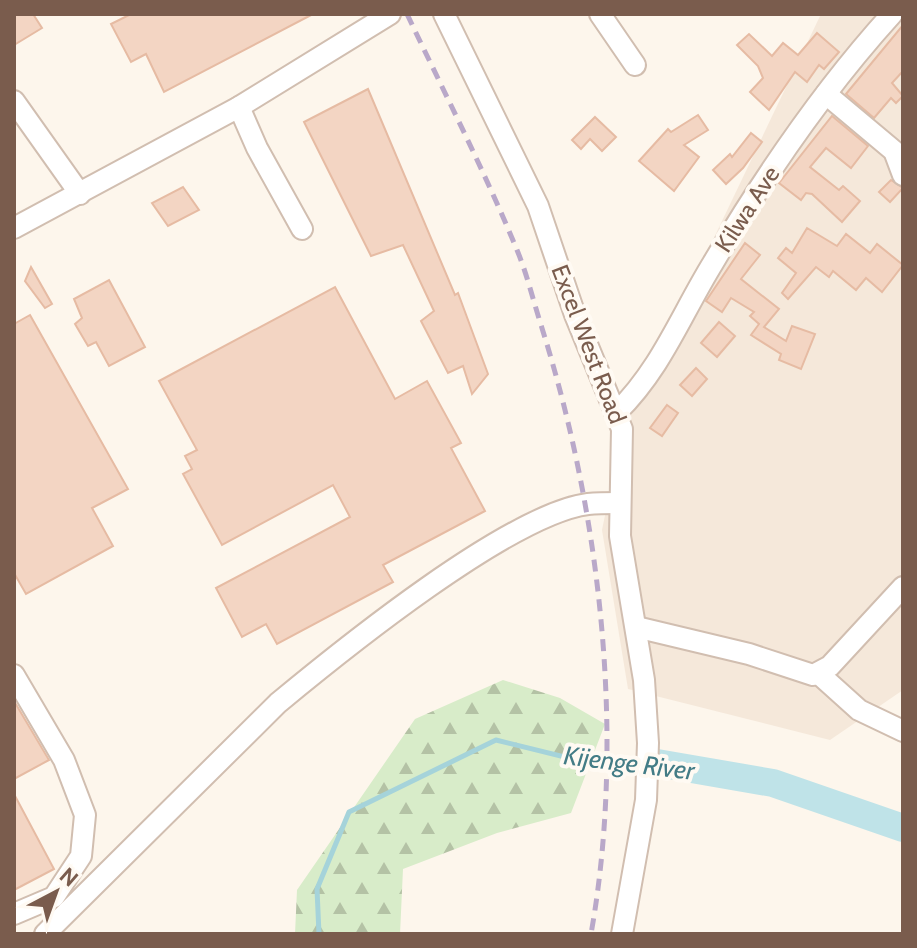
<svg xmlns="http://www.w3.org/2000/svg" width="917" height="948" font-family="Cabin,sans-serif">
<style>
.residential{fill:#f5e8da}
.forest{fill:url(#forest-firs)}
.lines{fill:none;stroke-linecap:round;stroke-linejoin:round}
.stream{stroke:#a5d3da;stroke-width:5}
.river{stroke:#bfe3e8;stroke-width:28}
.building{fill:#f3d5c3;stroke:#e6bba3;stroke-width:2}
.minor-casing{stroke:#d1beb0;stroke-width:24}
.minor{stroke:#fff;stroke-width:20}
.rail{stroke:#b9a8c9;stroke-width:5;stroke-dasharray:12 8;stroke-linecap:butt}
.labels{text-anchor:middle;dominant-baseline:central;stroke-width:8;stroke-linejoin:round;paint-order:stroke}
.street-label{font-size:24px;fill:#7a5c4d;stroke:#fffaf3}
.water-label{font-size:26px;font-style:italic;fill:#437c86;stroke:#fffaf3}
</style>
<defs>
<pattern id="forest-firs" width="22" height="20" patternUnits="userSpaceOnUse" patternTransform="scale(2)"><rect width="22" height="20" fill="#d8ecc9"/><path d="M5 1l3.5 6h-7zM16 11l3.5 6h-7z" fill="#b4c2a5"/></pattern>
</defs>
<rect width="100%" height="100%" fill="#fdf6ec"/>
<!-- residential -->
<polygon class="residential" points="821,14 903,14 903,690 830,740 628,689 602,530 623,428"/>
<!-- forest -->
<polygon class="forest" points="503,680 560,698 605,724 571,813 497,833 403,869 400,934 295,934 297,890 415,719"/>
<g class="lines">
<!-- stream -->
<polyline class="stream" points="319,934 317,889 349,812 496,740 589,763 644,763"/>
<!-- river -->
<polyline class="river" points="657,763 773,783 903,828"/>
</g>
<!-- building -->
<g class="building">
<polygon points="14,14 33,14 42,28 14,45"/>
<polygon points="131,14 313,14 164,92 146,54 131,62 111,24"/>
<polygon points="903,25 903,71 892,83 903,96 896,103 891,98 874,118 846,94"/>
<polygon points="817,33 839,52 824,69 819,65 807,82 795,72 769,110 750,92 763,78 758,66 737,45 749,34 772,56 783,43 798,55"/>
<polygon points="368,89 455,295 458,293 488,374 472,394 463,366 448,373 421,321 434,311 403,245 371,256 304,122"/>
<polygon points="698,115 708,130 684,145 699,157 674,191 639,161 668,129 671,132"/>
<polygon points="832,116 868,146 851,168 826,148 810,167 839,190 843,186 860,201 842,222 812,194 806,193 801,200 779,183"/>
<polygon points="595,117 616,137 602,151 590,139 581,149 572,140"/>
<polygon points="751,133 762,142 743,168 726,184 713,170 730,154 732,157"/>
<polygon points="891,180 903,188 890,202 879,192"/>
<polygon points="183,187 199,210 168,226 152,203"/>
<polygon points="807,228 837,246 846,234 870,253 877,244 903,265 882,292 866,278 856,290 833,271 829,277 816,267 788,299 782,293 796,273 778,258 786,248 792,253"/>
<polygon points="745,243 760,255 741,279 779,309 764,327 786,341 792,326 815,334 801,369 779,360 781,354 751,335 759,324 750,316 754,312 731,298 722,312 706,301"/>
<polygon points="31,267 52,304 45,308 25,281"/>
<polygon points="109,280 145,347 109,366 96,342 88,346 75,324 82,318 74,299"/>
<polygon points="335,287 395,399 427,381 461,443 451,448 485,511 383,565 393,582 277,644 266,624 242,637 216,588 350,517 333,485 222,545 183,474 192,469 185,456 197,450 159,381"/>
<polygon points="30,315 128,489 92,508 113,546 26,594 14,573 14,324"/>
<polygon points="719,322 735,336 717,357 701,343"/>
<polygon points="696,368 707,379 692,396 680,385"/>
<polygon points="667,405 678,413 662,436 650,428"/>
<polygon points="14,701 49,760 14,779"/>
<polygon points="14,794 54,869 14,890"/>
</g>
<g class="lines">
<!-- minor casing -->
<g class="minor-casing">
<g id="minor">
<polyline points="444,14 538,206 575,315 622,429 620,536 644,680 648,743 646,800 622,934"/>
<polyline points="600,14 635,65"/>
<polyline points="826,94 894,151 903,175"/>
<polyline points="14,101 80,194"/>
<polyline points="239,107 257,148 302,229"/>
<polyline points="14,228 239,107 390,14"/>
<path d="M617,412c44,-43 64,-97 96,-149 52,-88 110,-173 179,-249"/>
<polyline points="636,627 749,654 813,675 830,666 903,587"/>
<polyline points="819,674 859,710 903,731"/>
<polyline points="14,675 64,760 85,815 81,856 54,897 14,914"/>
<path d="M45,934l233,-231c64,-53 232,-189 310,-199 10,-1 21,-1 31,-1"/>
</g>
</g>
<!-- minor -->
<use href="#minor" class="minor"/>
<!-- rail -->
<path class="rail" d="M407,14c37,78 77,156 110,236 10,24 16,50 24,75 60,189 85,413 50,609"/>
</g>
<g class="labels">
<!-- street labels -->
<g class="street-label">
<text transform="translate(747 209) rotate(-57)">Kilwa Ave</text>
<text transform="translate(589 344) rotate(69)">Excel West Road</text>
</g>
<!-- water labels -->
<g class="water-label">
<text transform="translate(629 763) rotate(7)">Kijenge River</text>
</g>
</g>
<!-- border -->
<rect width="917" height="948" fill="none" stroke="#7a5c4d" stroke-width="32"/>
<!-- north arrow -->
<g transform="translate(56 892) rotate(41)" stroke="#fffaf3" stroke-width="6" paint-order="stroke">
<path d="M0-6L14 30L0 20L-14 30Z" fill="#7a5c4d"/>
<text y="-12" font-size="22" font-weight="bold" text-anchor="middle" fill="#7a5c4d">N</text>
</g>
</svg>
